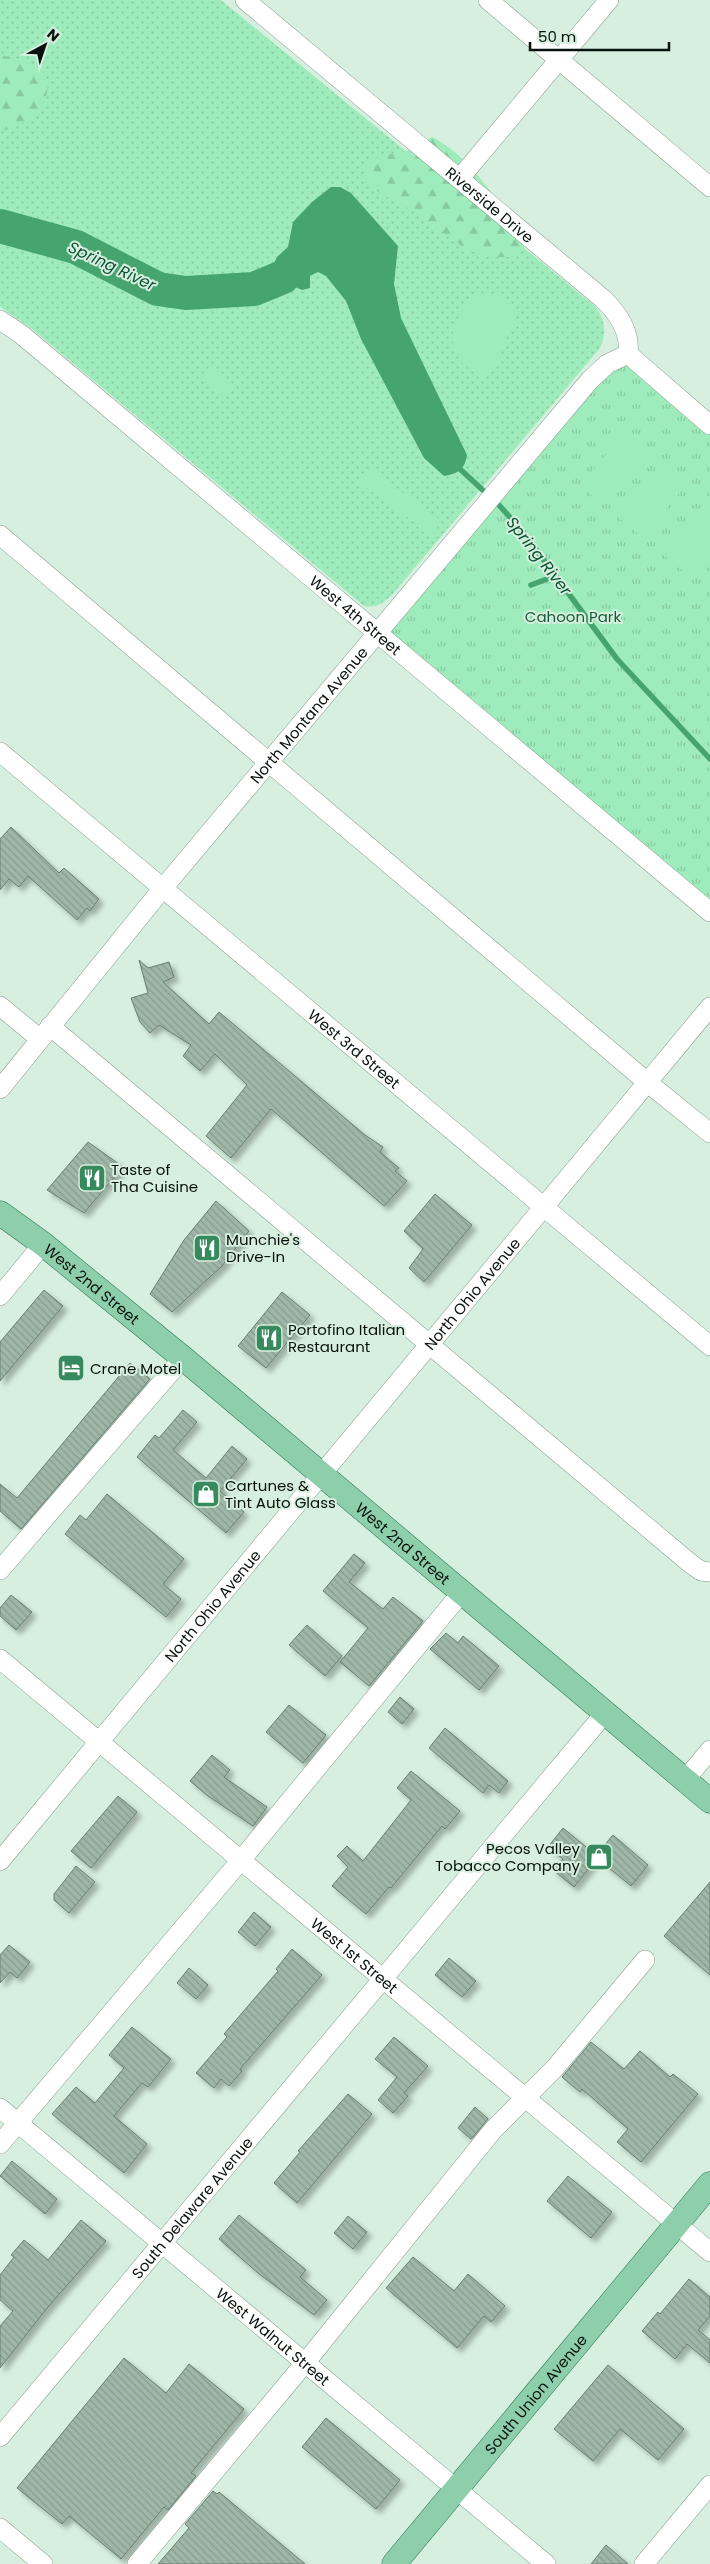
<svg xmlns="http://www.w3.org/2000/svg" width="710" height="2564" font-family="Poppins,sans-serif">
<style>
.grass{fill:url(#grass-dots)}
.forest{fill:url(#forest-firs)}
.park{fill:url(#park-tufts)}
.pitch{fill:#9eecbc}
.water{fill:#46a46f}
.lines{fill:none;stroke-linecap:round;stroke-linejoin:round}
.stream{stroke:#46a46f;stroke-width:5.5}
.river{stroke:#46a46f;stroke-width:34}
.building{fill:url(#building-back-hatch);stroke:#687f70;filter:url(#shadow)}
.minor-casing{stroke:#879e8f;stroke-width:20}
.major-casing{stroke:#2d774f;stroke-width:25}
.minor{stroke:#fff;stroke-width:19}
.major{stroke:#8dceab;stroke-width:24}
.labels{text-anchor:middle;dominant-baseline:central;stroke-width:4;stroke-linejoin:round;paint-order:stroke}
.street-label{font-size:15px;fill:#08110c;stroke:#d6efde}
.park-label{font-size:15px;fill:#175c39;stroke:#d6efde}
.poi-label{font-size:15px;fill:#08110c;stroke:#d6efde;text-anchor:start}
.water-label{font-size:16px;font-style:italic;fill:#0b5431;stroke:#d6efde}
</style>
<defs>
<pattern id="grass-dots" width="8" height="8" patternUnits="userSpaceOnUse" patternTransform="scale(1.25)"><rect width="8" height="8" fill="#9eecbc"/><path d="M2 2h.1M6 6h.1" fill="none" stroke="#87c9a0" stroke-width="1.8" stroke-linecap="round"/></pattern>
<pattern id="forest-firs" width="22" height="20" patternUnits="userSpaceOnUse" patternTransform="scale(1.25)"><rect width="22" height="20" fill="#9eecbc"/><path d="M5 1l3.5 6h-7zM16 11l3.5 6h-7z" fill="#87c9a0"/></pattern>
<pattern id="park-tufts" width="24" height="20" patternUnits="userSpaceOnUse" patternTransform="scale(1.25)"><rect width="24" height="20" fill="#9eecbc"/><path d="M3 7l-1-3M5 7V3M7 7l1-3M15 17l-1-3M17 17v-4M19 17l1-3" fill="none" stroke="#87c9a0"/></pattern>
<pattern id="building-back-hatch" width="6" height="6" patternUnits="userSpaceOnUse" patternTransform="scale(1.25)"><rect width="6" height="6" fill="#9fb7a7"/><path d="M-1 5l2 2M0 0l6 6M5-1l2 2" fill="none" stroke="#879c8f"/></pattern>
<filter id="shadow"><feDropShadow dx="4.5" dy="4.5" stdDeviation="2.5" flood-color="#0004"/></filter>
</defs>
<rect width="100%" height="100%" fill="#d6efde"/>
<!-- grass -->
<path class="grass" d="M0,0h221l374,306c10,14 12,26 5,42l-209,248c-10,8 -14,12 -27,10l-332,-277 -32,-22z"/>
<!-- forest -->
<g class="forest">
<path d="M0,56c11,0 20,3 30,7 28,12 19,40 -1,56 -8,6 -19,9 -29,13z"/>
<path d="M432,137c40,20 67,68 95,103l-4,9 -11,8h-31l-19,-11 -60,-42 -21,-10 -13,-11 -5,-9c12,-21 18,-18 40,-22 10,-2 20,-9 29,-15z"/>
</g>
<!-- park -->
<polygon class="park" points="628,354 710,425 710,912 376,633 590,380"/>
<!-- pitch -->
<g class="pitch">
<path d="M486,292c14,2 28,15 30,28l-12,23 -9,26 -8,6c-19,0 -39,-23 -34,-43 4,-16 18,-37 33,-40z"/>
<polygon points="209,367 234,385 226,396 201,379"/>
<polygon points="622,436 645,455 603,505 580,486"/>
<polygon points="661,468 684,487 642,537 619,518"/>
<polygon points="370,469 442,521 432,535 359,482"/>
<polygon points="706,506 710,509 710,548 688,575 665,556"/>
</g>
<!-- water -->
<path class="water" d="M331,187h9l11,6 47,53 -4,38 7,34 66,137c-2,14 -9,19 -23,21l-20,-18 -63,-119 -15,-38 -20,-25 -8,-4 -8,4v12l-8,2 -11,-5 -19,-18 5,-10 11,-10 5,-25 19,-20z"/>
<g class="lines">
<!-- stream -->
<g class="stream">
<polyline points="461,470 499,505 523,532 617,659 710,759"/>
<polyline points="531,585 555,576"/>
</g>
<!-- river -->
<polyline class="river" points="0,226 76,247 158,289 186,293 254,289 283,277"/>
</g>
<!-- building -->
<g class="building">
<polygon points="11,827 59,873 64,868 99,899 90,911 87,908 77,920 28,876 19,887 9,879 0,890 0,839"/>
<polygon points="139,960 148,968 169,962 174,977 163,982 209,1024 219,1012 365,1135 383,1147 380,1152 399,1168 395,1171 407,1181 384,1206 271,1109 231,1158 206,1136 247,1085 215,1054 200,1071 183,1056 191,1045 159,1025 150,1033 140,1022 131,998 148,993"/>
<polygon points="88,1142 123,1167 84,1213 47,1190"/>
<polygon points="435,1194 472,1225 424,1282 409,1268 423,1249 404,1231"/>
<polygon points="216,1201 249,1231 222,1266 172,1312 150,1294 184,1240"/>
<polygon points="44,1290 63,1306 0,1381 0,1342"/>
<polygon points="282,1292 310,1315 266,1368 238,1346"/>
<polygon points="130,1363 150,1379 21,1529 0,1511 0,1484 17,1498"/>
<polygon points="183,1410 197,1422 173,1450 206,1478 232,1446 247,1459 220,1491 244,1512 226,1533 137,1457 155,1435 159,1438"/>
<polygon points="107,1494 184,1559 163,1584 181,1599 166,1617 65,1534 80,1515 86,1520"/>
<polygon points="354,1554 365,1563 349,1582 383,1609 393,1597 423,1621 369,1686 340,1662 368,1628 323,1591"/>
<polygon points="11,1595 32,1612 16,1630 0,1616 0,1608"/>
<polygon points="307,1625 342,1656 325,1676 289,1645"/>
<polygon points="446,1633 458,1643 463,1636 499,1666 479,1690 430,1649"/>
<polygon points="400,1697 414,1709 402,1724 388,1712"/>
<polygon points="289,1705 326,1735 303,1763 266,1732"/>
<polygon points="445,1728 508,1781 499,1793 489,1785 483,1793 429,1748"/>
<polygon points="212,1755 230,1770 224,1777 267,1807 253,1826 208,1796 190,1781"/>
<polygon points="411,1771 460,1811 445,1829 442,1826 391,1888 389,1887 366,1914 332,1886 348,1867 337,1856 347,1846 363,1861 411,1800 397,1788"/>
<polygon points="118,1796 137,1812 91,1868 71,1851"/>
<polygon points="563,1828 596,1855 613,1835 648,1865 631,1886 597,1858 574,1887 553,1870 563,1859 548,1847"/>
<polygon points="76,1866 95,1882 69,1913 54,1900 54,1894"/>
<polygon points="710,1882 710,1975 664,1936"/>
<polygon points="254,1912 271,1927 255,1946 238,1932"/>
<polygon points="9,1945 30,1962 17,1978 10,1972 0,1983 0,1955"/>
<polygon points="292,1949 322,1975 240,2069 242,2071 229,2086 221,2079 214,2088 196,2073 227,2037 224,2034 278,1971 276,1969"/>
<polygon points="449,1958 476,1981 462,1997 435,1975"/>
<polygon points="189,1968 208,1985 196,1999 177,1983"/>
<polygon points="132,2027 171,2059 148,2087 142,2083 114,2116 147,2144 124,2173 52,2114 76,2087 95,2103 124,2068 109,2055"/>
<polygon points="394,2037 428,2066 404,2093 408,2096 393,2113 378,2100 397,2077 375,2059"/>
<polygon points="591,2042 624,2069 640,2051 670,2077 673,2074 698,2094 641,2162 617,2142 628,2129 582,2089 580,2092 562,2077"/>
<polygon points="348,2094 372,2114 297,2203 274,2183 300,2152 298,2151"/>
<polygon points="475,2107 488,2119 471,2139 458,2128"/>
<polygon points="12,2161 57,2199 45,2214 0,2176"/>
<polygon points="568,2176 612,2212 591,2238 547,2201"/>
<polygon points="239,2215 306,2270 300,2277 327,2300 314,2315 258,2273 219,2239"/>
<polygon points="348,2216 367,2232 353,2249 334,2233"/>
<polygon points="81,2220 106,2241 48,2307 0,2368 0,2326 13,2311 0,2300 0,2275 14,2257 11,2255 24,2240 48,2260"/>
<polygon points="413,2257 454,2291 468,2274 505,2306 491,2322 484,2316 457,2348 386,2288"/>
<polygon points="689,2279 710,2297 710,2316 698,2330 710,2340 710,2363 687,2344 675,2359 642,2331 658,2312 660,2314"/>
<polygon points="124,2358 166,2393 189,2364 244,2409 191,2473 196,2476 168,2510 164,2507 121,2559 69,2516 62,2524 17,2488"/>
<polygon points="608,2365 684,2429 658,2460 620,2429 593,2461 554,2429"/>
<polygon points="326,2418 400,2480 376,2509 302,2447"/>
<polygon points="213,2491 217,2494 219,2492 305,2564 158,2564 189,2528 185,2524"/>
<polygon points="606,2545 628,2564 591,2564"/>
</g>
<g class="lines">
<!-- minor casing -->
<g class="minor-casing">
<g id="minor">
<path id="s1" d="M245,0l357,298c16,15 29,33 26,56"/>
<polyline points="488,0 710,187"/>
<polyline points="460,178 609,0"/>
<path id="s2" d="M0,320l22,15 688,577"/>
<polyline points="628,354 710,425"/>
<polyline points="0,535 647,1082 710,1133"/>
<path id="s3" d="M0,752l710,594"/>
<polyline points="0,1006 40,1039"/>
<polyline points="50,1026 691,1564 701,1571 710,1572"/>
<path id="s4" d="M0,1089l163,-201 427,-508 17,-16 21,-10"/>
<polyline points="0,1296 43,1244"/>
<polyline points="0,1570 183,1358"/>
<path id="s5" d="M0,1659l710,593"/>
<polyline points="685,1780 710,1750"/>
<path id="s6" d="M0,1861l710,-854"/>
<path id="s7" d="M0,2108l546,456"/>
<polyline points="0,2144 241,1860 462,1592"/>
<path id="s8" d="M0,2437l605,-724"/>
<polyline points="0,2528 43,2564"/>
<polyline points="137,2564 305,2363 493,2130 555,2068 645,1960"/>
<polyline points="644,2564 710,2485"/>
</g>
</g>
<!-- major casing -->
<g class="major-casing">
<g id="major">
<path id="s9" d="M0,1213l43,31 140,114 527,443"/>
<path id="s10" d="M394,2564l316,-380"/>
</g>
</g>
<!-- minor -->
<use href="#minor" class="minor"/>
<!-- major -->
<use href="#major" class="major"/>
</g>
<!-- icons -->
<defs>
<g id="restaurant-square" transform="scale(1.4375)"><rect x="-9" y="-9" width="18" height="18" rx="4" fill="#378a5d" stroke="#d6efde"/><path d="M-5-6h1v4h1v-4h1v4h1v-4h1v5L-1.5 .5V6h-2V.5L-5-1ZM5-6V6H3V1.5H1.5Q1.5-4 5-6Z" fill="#fff"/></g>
<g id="hotel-square" transform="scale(1.4375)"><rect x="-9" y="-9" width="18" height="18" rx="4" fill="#378a5d" stroke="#d6efde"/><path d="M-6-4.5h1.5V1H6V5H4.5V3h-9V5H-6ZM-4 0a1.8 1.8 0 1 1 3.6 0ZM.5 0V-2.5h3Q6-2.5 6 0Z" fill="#fff"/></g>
<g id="shop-square" transform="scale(1.4375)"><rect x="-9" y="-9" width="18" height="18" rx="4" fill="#378a5d" stroke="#d6efde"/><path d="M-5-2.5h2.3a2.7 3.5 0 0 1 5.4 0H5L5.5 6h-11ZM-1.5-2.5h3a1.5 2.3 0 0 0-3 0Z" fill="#fff"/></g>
</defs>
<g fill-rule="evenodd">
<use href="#restaurant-square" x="92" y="1178"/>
<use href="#restaurant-square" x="207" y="1248"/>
<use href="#restaurant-square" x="269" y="1338"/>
<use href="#hotel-square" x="71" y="1368"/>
<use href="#shop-square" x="206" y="1494"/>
<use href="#shop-square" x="599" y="1857"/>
</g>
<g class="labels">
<!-- street labels -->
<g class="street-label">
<text stroke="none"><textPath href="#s1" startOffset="319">Riverside Drive</textPath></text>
<text stroke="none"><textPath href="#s2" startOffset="462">West 4th Street</textPath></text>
<text stroke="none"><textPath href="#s4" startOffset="485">North Montana Avenue</textPath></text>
<text stroke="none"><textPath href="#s3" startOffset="462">West 3rd Street</textPath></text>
<text stroke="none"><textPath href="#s9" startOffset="116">West 2nd Street</textPath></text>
<text stroke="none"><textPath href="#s6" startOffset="738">North Ohio Avenue</textPath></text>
<text stroke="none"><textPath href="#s9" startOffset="521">West 2nd Street</textPath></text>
<text stroke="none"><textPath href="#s6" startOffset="332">North Ohio Avenue</textPath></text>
<text stroke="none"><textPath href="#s5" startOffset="462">West 1st Street</textPath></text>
<text stroke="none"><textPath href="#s8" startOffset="299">South Delaware Avenue</textPath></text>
<text stroke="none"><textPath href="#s7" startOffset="356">West Walnut Street</textPath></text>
<text stroke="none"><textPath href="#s10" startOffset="221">South Union Avenue</textPath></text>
</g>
<!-- park labels -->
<g class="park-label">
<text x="573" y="616">Cahoon Park</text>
</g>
<!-- poi labels -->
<g class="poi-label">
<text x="111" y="1169">Taste of<tspan x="111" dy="17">Tha Cuisine</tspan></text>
<text x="226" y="1239">Munchie's<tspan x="226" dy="17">Drive-In</tspan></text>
<text x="288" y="1329">Portofino Italian<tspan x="288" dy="17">Restaurant</tspan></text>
<text x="90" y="1368">Crane Motel</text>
<text x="225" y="1485">Cartunes &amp;<tspan x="225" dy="17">Tint Auto Glass</tspan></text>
<text x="580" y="1848" text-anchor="end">Pecos Valley<tspan x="580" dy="17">Tobacco Company</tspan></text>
</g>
<!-- water labels -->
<g class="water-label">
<text transform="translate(112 266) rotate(25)">Spring River</text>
<text transform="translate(539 556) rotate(52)">Spring River</text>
</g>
</g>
<!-- north arrow -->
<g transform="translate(45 45) rotate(40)" stroke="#d6efde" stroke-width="4" paint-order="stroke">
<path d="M0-4L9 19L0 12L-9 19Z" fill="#08110c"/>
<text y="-8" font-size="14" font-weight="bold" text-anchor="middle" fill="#08110c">N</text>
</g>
<!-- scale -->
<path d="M530 42v8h139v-8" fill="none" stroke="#08110c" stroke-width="2.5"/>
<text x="538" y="42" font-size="15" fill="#08110c" stroke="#d6efde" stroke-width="4" paint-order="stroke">50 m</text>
</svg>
